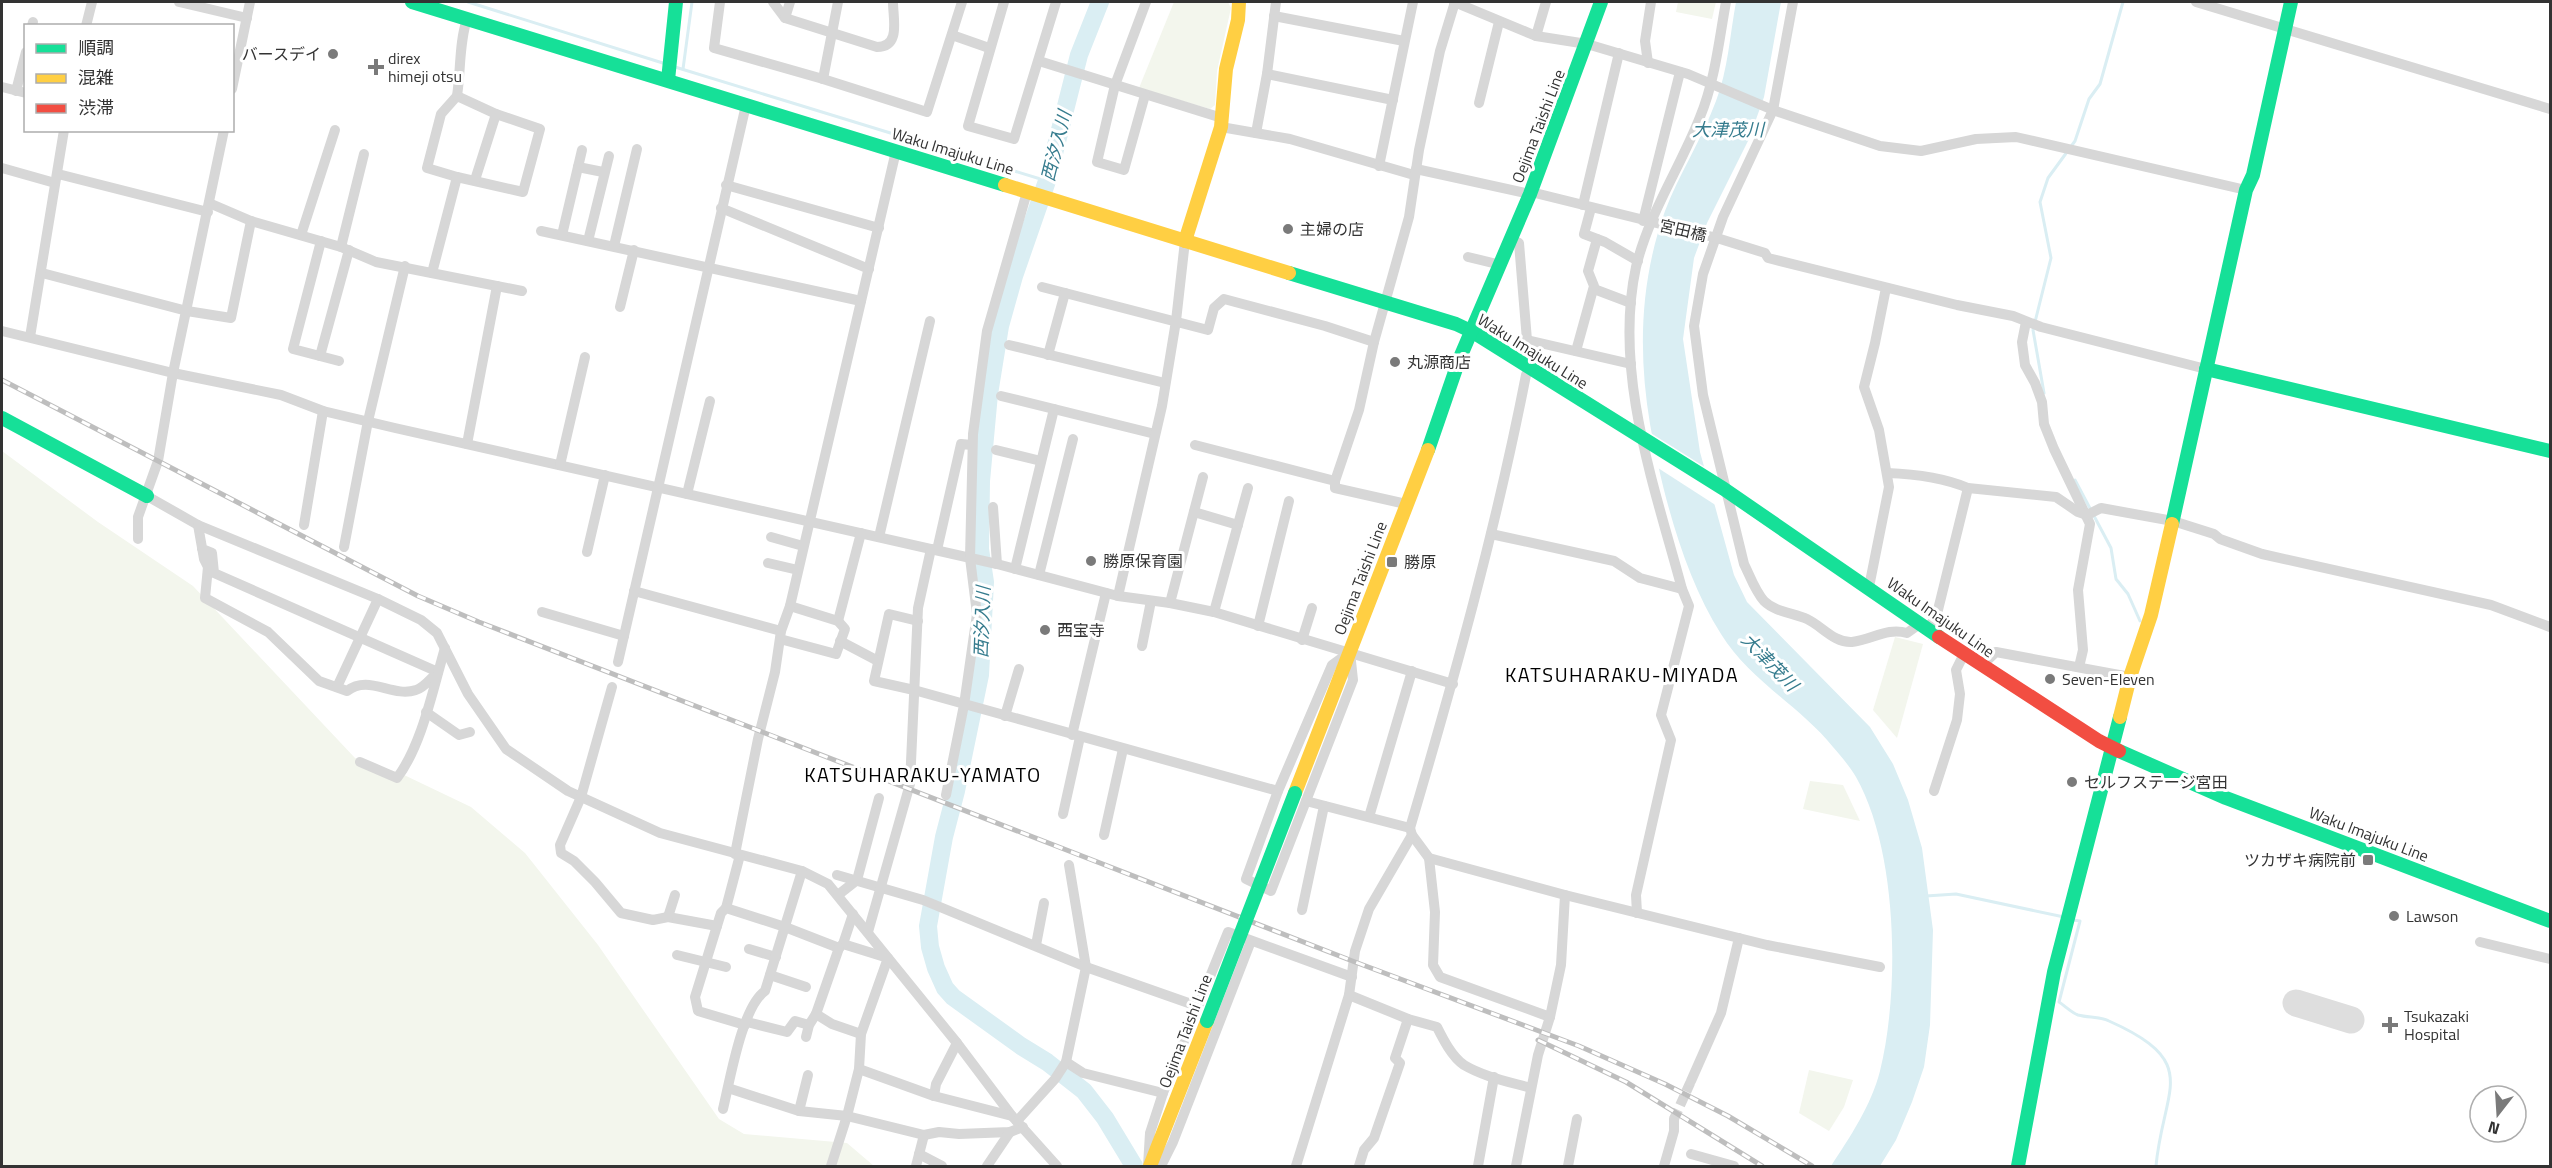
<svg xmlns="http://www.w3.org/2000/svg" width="2552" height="1168" font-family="'Titillium Web','Noto Sans JP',sans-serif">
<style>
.green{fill:#f3f6ed}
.water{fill:#daeef3}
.pier{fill:#fff}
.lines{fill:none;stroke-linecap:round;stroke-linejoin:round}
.stream{stroke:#daeef3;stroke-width:3}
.river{stroke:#daeef3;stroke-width:18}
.taxiway{stroke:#dedede;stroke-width:27}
.street-tunnel{stroke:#d6d6d6;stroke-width:10;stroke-dasharray:10 5;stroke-linecap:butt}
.street{stroke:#d7d7d7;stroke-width:10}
.fast{stroke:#16e098;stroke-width:14}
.slow{stroke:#ffcf43;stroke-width:14}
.jam{stroke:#f24e42;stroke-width:14}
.rail-casing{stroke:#bebebe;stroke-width:5}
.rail{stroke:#fff;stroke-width:3;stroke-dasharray:9;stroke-linecap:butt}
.fast-bridge{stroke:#16e098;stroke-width:14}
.poi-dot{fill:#7a7a7a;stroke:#fff;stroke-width:2}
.labels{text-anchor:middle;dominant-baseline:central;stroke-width:6;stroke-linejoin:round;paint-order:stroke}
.poi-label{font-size:16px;fill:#333;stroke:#fff;text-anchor:start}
.street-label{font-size:16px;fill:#333;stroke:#fff}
.water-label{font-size:18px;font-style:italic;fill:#367c8e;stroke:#fff}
.quarter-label{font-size:20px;letter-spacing:1.5px;fill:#000;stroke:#fff}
</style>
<rect width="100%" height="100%" fill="#fff"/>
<!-- green -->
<g class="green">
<polygon points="1174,2 1228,2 1231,8 1217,71 1215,105 1210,109 1139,88"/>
<polygon points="1678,2 1716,2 1712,19 1676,12"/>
<polygon points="2,451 98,522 193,586 355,758 402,774 471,807 525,853 598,945 719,1119 744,1134 847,1143 874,1166 2,1166"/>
<polygon points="1895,637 1923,644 1897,738 1873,710"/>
<polygon points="1810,781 1843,785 1860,821 1803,809"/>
<polygon points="1809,1070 1853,1080 1844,1107 1829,1131 1799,1113"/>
</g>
<!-- water -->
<path class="water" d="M1736,2h45l-17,95 -15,42 -42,84 -13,35 -11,81 17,113 34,123 13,27 123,125 23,37 15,36 14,48 11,82 -3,95 -6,42 -12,35 -16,38 -16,26h-49c19,-29 40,-60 49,-95 20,-81 18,-220 -24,-294 -6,-10 -15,-21 -23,-30 -33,-41 -84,-67 -112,-113 -37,-58 -59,-142 -71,-210 -12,-72 -10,-143 15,-213 14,-37 37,-72 51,-110 12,-31 14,-67 20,-99z"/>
<!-- pier -->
<polygon class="pier" points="1649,432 1708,469 1717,506 1658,468"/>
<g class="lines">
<!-- stream -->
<g class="stream">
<polyline points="468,2 666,64"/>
<polyline points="675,67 1047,181"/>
<polyline points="683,69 692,2"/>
<polyline points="2044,393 2033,330 2051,258 2040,202 2048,178 2075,141 2089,99 2100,84 2123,2"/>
<polyline points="2075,480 2111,548 2116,579 2128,594 2140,621"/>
<polyline points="1926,896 1956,894 2064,917"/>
<path d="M2073,920l7,1 -21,81c6,4 13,11 19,13 11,3 21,1 31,6 94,42 54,67 47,145"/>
</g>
<!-- river -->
<polyline class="river" points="1100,2 1079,55 1047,181 1014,276 1000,326 989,394 981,481 980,549 985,582 980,675 956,791 944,837 928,926 930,947 936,968 945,988 953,997 1021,1046 1047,1062 1084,1091 1105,1118 1134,1166"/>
<!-- taxiway -->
<polyline class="taxiway" points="2296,1003 2351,1020"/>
<!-- street-tunnel -->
<polyline class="street-tunnel" points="1674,1119 1691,1081"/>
<!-- street -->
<g class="street">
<polyline points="179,2 247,18"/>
<polyline points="720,2 714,48 823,79 927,112 962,2"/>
<path d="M773,2l12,16 92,29c24,0 16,-28 16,-45"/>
<polyline points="1004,2 968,126 1014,139 1056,2"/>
<polyline points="1454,2 1536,36 1587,44 1688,74 1773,110 1880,146 1921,151 1976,139 2016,137 2246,190"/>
<path d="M1793,2l-20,108 -50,107 -20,57 -9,52 9,69 41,169c6,12 11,27 20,37 11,11 30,12 43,18 15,7 27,24 45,23 20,-2 35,-15 55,-9l14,-10"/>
<polyline points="2196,2 2550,109"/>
<polyline points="1274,16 1404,41"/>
<polyline points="785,18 790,2"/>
<polyline points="32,26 33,22"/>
<polyline points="86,26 92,2"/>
<polyline points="952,35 989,48"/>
<polyline points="1536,36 1546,2"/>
<polyline points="1039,61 1222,118"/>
<polyline points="1648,63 1645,41 1651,2"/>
<polyline points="1267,74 1393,100"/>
<polyline points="823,79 838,2"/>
<polyline points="2,87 26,93"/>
<polyline points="232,89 250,2"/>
<polyline points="16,91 26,52"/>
<polyline points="1145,95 1124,170 1097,162 1115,85 1146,2"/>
<polygon points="457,96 496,114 540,129 523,192 457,177 427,168 441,114"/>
<path d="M457,96c4,-26 2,-53 10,-77"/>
<polyline points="1479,103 1499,22"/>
<polyline points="1221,127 1290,139 1414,175"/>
<polyline points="1256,133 1267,74 1276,2"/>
<polyline points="1379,166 1413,2"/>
<polyline points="578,167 603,172"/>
<polyline points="2,168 55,183"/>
<polyline points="1416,169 1530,194"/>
<polyline points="58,174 208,212"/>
<polyline points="475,180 496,114"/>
<polyline points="726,185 879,228"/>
<polyline points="1531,192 1717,238 1765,253 1768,258 1957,305 2013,316 2041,327 2206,369"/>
<polyline points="209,203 251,221 341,247 376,262 522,291"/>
<polyline points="1583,205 1619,53"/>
<polyline points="721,208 869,269"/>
<polyline points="1591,208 1584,234 1605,242 1638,261"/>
<polyline points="1643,221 1680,72"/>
<polyline points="541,231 861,301"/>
<polyline points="301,235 335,130"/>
<polyline points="562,235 582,150"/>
<polyline points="1511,239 1519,243 1527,340 1526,351 1520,360"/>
<polyline points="321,241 293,349 339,361"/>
<polyline points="588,241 609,156"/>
<polyline points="614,246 637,149"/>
<polyline points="341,247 364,154"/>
<polyline points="1468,257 1501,265"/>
<polyline points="42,273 187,311 231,318 251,221"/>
<polyline points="432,273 457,177"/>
<polyline points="1042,287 1208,330 1214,308 1224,299 1325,326 1374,342"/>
<polyline points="1594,289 1631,303"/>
<polyline points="620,307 634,250"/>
<polyline points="2026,322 2022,342 2025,365 2035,383 2042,402 2044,424 2054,449 2090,524 2078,590 2083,650 2079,667"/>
<polyline points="2,331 173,373 281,395 323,411 395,428 997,564 1118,596 1170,603 1214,612 1453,684"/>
<polyline points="30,337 64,130"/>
<polyline points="1527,340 1631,364"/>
<polyline points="1009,345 1165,383"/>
<polyline points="1576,351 1594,286 1588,271 1597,239"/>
<polyline points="1048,355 1065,293"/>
<polyline points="320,356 349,250"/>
<polyline points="1001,396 1155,434"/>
<polyline points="467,444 497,286"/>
<polyline points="1195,445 1335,481"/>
<polyline points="996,450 1041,461"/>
<polyline points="560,465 585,357"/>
<path d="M1887,473c28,1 55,4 81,15"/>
<polyline points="687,494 710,401"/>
<polyline points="147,496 198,525 378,599 421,620 437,633 468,694 506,749 568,791 660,833 802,871 828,884 957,1043 1012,1116 1057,1166"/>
<polyline points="1406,504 1335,488 1335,481 1359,410 1374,342 1409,217 1419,150 1440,51 1455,2"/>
<polyline points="993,507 997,564"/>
<polyline points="1194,512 1238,525"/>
<path d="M198,525l6,34 4,8 -3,31 63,34 51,49 28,10c22,-17 45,7 69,-1 8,-2 16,-13 22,-18l-224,-99 -2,-20 -10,-4"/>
<polyline points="304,525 323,411"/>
<polyline points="1491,534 1614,561 1640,578 1682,589"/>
<polyline points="771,537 803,546"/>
<polyline points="879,537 930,321"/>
<polyline points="138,539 138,517 158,461 173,373 224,130"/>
<polyline points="344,547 368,421 405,266"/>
<polyline points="937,550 961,444 972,445"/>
<polyline points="587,552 605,475"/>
<polyline points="768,563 798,570"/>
<polyline points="1015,569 1054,409"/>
<polyline points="1039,575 1073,439"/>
<polyline points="1869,587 1889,487 1879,430 1864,387 1875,343 1886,288"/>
<polyline points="634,591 781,631"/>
<polyline points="1118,596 1162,406 1176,321 1185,241"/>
<polyline points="1170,603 1203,477"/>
<polyline points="542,612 624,636"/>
<polyline points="1214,612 1248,488"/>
<polyline points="838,621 861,533"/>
<polyline points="918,621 889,614 874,681 914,690 1278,791"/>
<polyline points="1258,626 1289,501"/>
<polyline points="1927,628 1936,618 1968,488 2056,497 2078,512 2087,515 2101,508 2173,521 2214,534 2220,539 2262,554 2491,605 2550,627"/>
<polyline points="780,639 836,654 845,629 838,621 790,606"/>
<polyline points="1302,640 1312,608"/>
<polyline points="840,641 878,661"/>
<polyline points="1142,646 1151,601"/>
<polygon points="1350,652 1353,680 1271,891 1246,879 1278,791 1332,665"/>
<polyline points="618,662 746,105"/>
<polyline points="1981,666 1996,652 2130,677"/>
<polyline points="337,687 378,599"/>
<polyline points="612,687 581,797 560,845 561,853 574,861 595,882 621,913 653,920 668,917 717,926"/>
<polyline points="426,712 459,735 470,732"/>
<polyline points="1005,716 1019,669"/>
<polyline points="1072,735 1106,593"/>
<path d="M360,762l37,16c25,-33 36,-89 48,-130"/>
<polyline points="1934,791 1957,720 1960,694 1956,670 1964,654"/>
<polyline points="946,795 964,705 977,614 970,558 973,434 987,331 1027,192"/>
<polyline points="1306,801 1410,828 1412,835 1429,858 1565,895 1767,945 1880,967"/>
<polyline points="1063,814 1080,737"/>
<polyline points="1369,817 1412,671"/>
<path d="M1410,828c44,-149 86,-299 116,-453l5,-8"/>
<polyline points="1104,835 1123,749"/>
<polyline points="735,854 758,739 775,672 781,631 790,606 896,151"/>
<polyline points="1429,858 1435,912 1433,965 1440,977 1550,1017"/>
<polyline points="837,875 923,900 1086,967 1197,1006"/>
<polyline points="838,895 857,880 879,798"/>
<polyline points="726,908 740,855"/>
<polyline points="1302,910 1324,806"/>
<path d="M1637,913l-1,-18 35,-155 -10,-25 28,-109 -7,-17c-27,-101 -69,-216 -46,-322 13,-54 44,-99 64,-150 15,-36 19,-77 26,-115"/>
<polyline points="668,917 675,895"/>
<polyline points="868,932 910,784 918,608 931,549"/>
<polyline points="2480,942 2550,959"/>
<polyline points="843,944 853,914"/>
<polyline points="1036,945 1044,903"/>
<polyline points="749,949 776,957"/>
<polyline points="677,955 726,967"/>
<polyline points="770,975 806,987"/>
<path d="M1349,995l59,24 29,8c6,12 15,30 27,38 20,12 46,17 67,23"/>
<polyline points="816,1014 832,1024 861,1034"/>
<polyline points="747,1022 787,1032 795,1021 809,1025"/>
<polyline points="745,1025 698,1011 695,997 721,913 726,908 785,927 839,948 843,944 888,958 861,1034 859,1069 847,1116 831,1166"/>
<polyline points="806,1037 809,1025 816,1014 839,948"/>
<polyline points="1066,1062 1083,1073 1163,1093"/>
<polyline points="859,1069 934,1096 1012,1116"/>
<polyline points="1691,1081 1721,1013 1739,938"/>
<polyline points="728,1088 799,1111 847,1116 924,1135 939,1132 959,1134 1010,1132 1023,1127"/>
<polyline points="934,1096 936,1084 957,1043"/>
<path d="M723,1109c7,-29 19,-102 42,-118l37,-120"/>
<polyline points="799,1111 808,1075"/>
<polyline points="1017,1121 1055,1079 1066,1062 1086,967 1069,865"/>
<polyline points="919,1154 942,1166"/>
<polyline points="1691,1154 1734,1166"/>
<polyline points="916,1166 924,1135"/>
<polyline points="987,1166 1010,1132"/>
<polyline points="1148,1166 1150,1133 1163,1093 1228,932 1352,977"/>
<polyline points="1161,1166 1173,1142 1251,941"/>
<polyline points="1296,1166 1349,995 1355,951 1369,909 1412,835"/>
<polyline points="1359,1166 1364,1150 1374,1138 1400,1063 1395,1058 1408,1019"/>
<polyline points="1478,1166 1494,1077"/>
<polyline points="1516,1166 1538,1055 1550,1017 1561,965 1565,895"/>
<polyline points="1568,1166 1577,1119"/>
<polyline points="1664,1166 1674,1131 1674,1119"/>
</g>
<!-- fast -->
<g class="fast">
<polyline points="412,2 1005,185"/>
<polyline points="668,80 676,2"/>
<polyline points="1289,273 1456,324 1473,332 1724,489 1939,637"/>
<polyline points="2206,369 2550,451"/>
<polyline points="2,418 147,496"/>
<polyline points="1428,450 1459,360 1530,194 1601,2"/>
<polyline points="2172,524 2246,190 2253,175 2291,2"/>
<polyline points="2119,751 2226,798 2550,921"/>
<polyline points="2018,1166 2054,972 2120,717"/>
</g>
<!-- slow -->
<g class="slow">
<polyline points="1005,185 1289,273"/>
<polyline points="1185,241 1221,127 1226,69 1238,20 1239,2"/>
<polyline points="2120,717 2130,677 2151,615 2172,524"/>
<polyline points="1295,793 1428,450"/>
<polyline points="1150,1166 1207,1021"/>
</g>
<!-- jam -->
<polyline class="jam" points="1939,637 2099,741 2119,751"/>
<!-- rail casing -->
<g class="rail-casing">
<g id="rail">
<polyline points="2,380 418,596 479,622 1355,962 1579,1046 1665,1084 1728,1116 1812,1166"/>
<polyline points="1538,1040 1626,1082 1762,1166"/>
</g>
</g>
<!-- rail -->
<use href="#rail" class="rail"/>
<!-- fast-bridge -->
<polyline class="fast-bridge" points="1207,1021 1295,793"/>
</g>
<!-- markers -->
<g class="poi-dot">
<circle cx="333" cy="54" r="6"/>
<path d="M373 58h6v6h6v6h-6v6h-6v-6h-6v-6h6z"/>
<circle cx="1288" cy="229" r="6"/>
<circle cx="1395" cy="362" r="6"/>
<circle cx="1091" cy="561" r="6"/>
<rect x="1386" y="556" width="12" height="12" rx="3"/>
<circle cx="1045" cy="630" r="6"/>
<circle cx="2050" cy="679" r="6"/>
<circle cx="2072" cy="782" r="6"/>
<rect x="2362" y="854" width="12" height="12" rx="3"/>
<circle cx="2394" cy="916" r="6"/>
<path d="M2387 1016h6v6h6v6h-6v6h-6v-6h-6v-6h6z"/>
</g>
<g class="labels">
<!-- poi labels -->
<g class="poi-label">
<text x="321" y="54" text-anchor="end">バースデイ</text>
<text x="388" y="58">direx<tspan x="388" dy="18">himeji otsu</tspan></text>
<text x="1300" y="229">主婦の店</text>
<text x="1407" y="362">丸源商店</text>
<text x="1103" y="561">勝原保育園</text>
<text x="1404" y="562">勝原</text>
<text x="1057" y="630">西宝寺</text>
<text x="2062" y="679">Seven-Eleven</text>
<text x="2084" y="782">セルフステージ宮田</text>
<text x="2356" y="860" text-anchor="end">ツカザキ病院前</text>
<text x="2406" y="916">Lawson</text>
<text x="2404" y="1016">Tsukazaki<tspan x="2404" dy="18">Hospital</tspan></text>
</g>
<!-- street labels -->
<g class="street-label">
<text transform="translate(1538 126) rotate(-69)">Oejima Taishi Line</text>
<text transform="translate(953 151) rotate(17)">Waku Imajuku Line</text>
<text transform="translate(1683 230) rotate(13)">宮田橋</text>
<text transform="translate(1533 351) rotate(32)">Waku Imajuku Line</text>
<text transform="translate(1360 578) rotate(-69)">Oejima Taishi Line</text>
<text transform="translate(1941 617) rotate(35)">Waku Imajuku Line</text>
<text transform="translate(2369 834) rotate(21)">Waku Imajuku Line</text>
<text transform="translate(1185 1031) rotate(-69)">Oejima Taishi Line</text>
</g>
<!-- water labels -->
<g class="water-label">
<text x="1728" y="129">大津茂川</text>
<text transform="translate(1056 146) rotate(-76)">西汐入川</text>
<text transform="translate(982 622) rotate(-88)">西汐入川</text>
<text transform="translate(1770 662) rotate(46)">大津茂川</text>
</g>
<!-- quarter labels -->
<g class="quarter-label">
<text x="1622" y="674">KATSUHARAKU-MIYADA</text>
<text x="923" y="774">KATSUHARAKU-YAMATO</text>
</g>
</g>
<!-- border -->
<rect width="2552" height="1168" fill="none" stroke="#333333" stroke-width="6"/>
<!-- legend -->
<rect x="24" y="24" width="210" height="108" fill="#ffffff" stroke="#adadad" stroke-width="1.5"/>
<rect x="36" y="44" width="30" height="9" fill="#16e098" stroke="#adadad" stroke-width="1.5"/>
<text x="78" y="54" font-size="18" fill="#333333">順調</text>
<rect x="36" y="74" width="30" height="9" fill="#ffcf43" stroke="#adadad" stroke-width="1.5"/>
<text x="78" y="84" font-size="18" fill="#333333">混雑</text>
<rect x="36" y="104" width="30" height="9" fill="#f24e42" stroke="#adadad" stroke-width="1.5"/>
<text x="78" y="114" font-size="18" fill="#333333">渋滞</text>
<!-- north arrow -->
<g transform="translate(2498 1114) rotate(197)"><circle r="28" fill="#ffffff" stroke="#adadad" stroke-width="1.5"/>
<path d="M0-4.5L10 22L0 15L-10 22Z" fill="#7a7a7a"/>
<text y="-9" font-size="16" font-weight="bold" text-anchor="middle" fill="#333333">N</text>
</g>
</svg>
